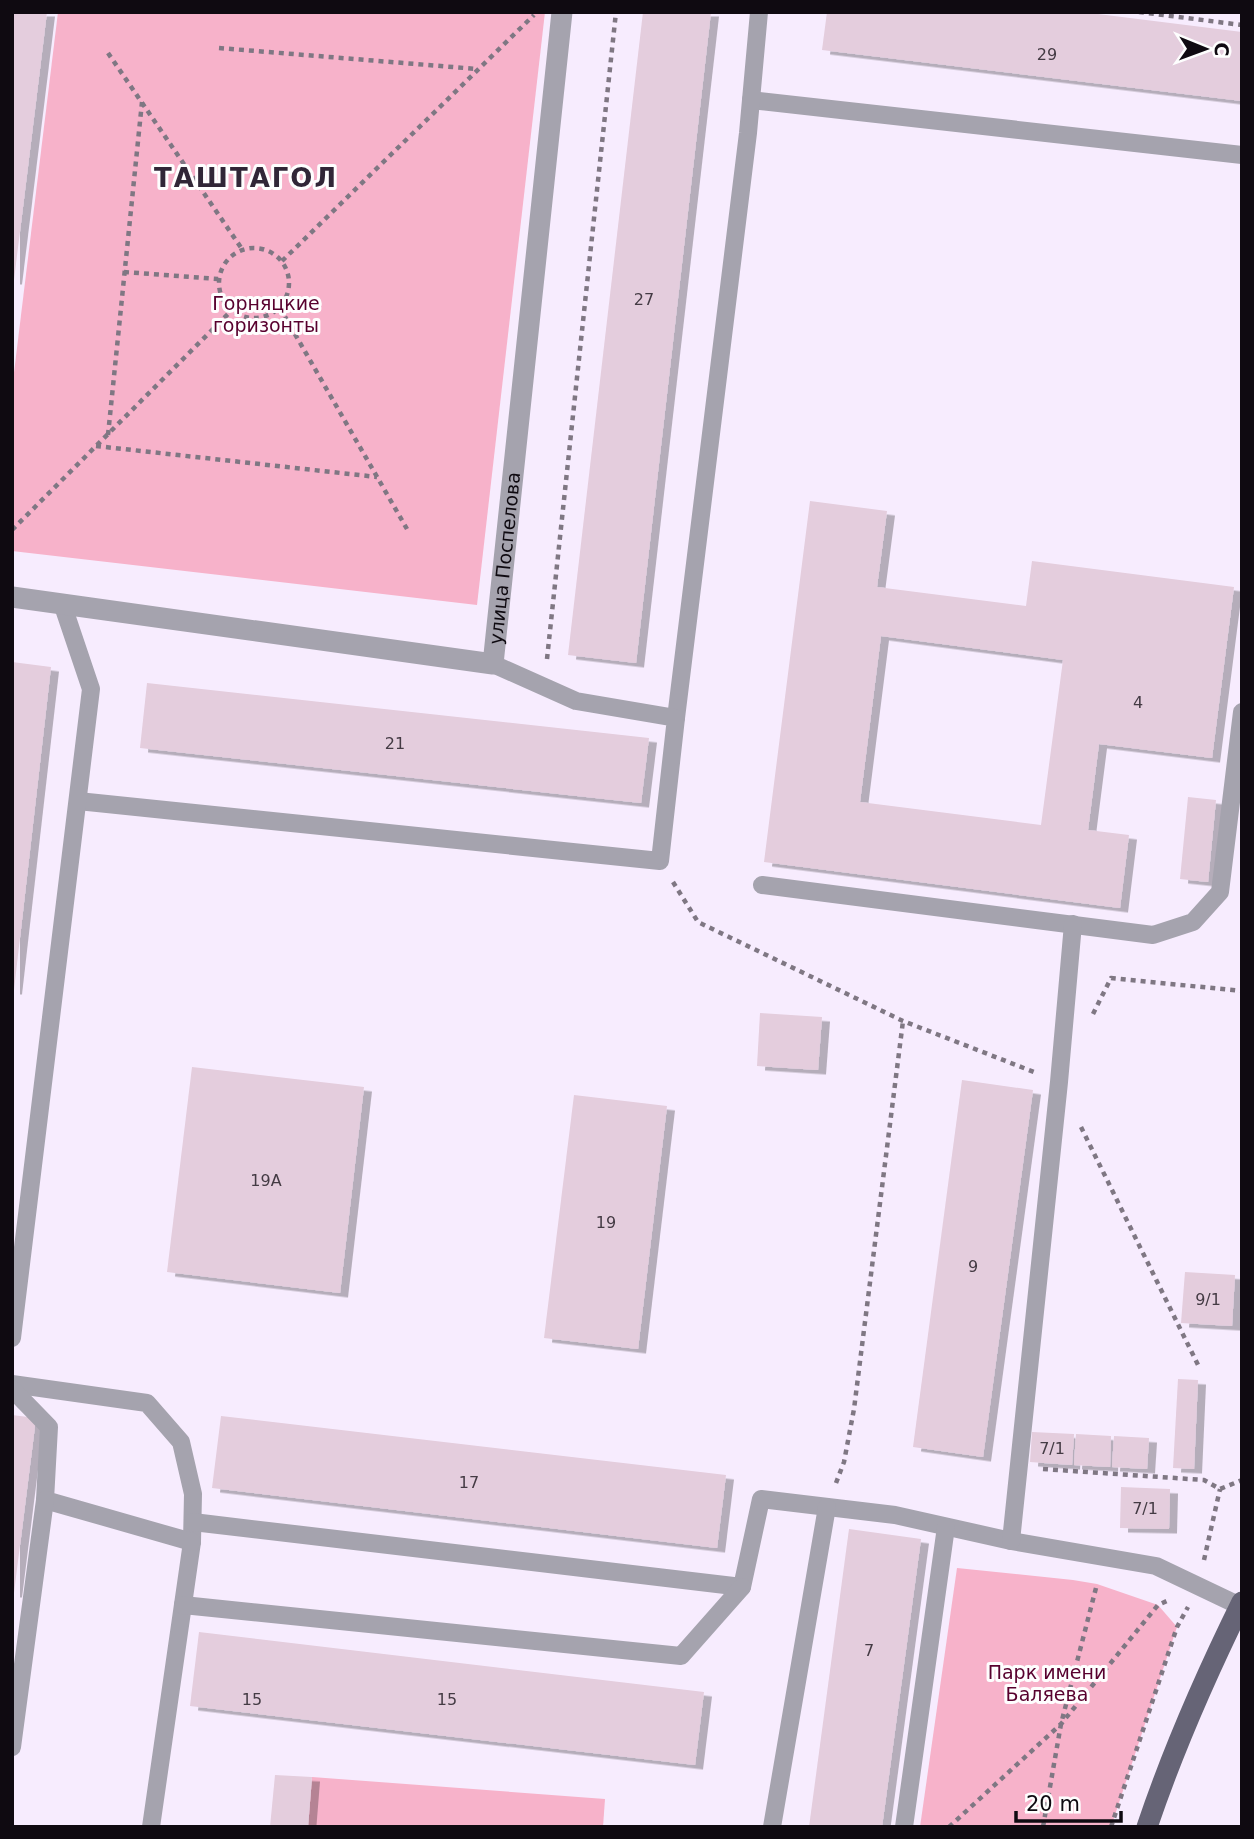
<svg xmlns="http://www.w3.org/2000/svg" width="1254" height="1839" font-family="'DejaVu Sans',sans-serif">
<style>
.green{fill:#f7b2ca}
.building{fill:#e4cddd;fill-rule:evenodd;filter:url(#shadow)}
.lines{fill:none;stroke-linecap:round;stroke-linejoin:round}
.path{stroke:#7f7783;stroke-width:4.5;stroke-dasharray:5 5;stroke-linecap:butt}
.lane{stroke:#a5a3ae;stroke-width:18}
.street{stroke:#a5a3ae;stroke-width:21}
.primary{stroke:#666476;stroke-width:21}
.labels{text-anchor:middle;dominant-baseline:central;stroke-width:6;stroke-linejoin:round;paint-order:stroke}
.number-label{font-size:16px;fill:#443b44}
.park-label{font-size:19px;fill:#58002e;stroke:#fefefe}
.street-label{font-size:19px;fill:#0f0a11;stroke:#fefefe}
.district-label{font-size:26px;font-weight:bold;letter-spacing:2px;fill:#312637;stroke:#fefefe}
</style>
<defs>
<filter id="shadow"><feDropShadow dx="8" dy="4.5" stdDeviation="0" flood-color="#0004"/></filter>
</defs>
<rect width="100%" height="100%" fill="#f7ecfe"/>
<!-- green -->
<g class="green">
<polygon points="58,12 545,12 477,605 12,551 12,389"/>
<polygon points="957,1568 1073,1580 1097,1584 1158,1605 1177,1627 1111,1827 920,1827"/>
<polygon points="312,1777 605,1799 603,1827 308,1827"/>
</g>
<!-- building -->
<g class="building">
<polygon points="12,12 47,12 14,280 12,280"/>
<polygon points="643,12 711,12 636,663 568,655"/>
<polygon points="827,12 1082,12 1242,32 1242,101 822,50"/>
<path d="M810,501l77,10 -10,76 149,19 6,-45 202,26 -22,171 -113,-14 -11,86 41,5 -9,73 -356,-46zM881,636l182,24 -22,165 -181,-23z"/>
<polygon points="12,662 51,667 14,990 12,990"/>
<polygon points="147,683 649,738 641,803 140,748"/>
<polygon points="1188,797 1216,800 1208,882 1180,879"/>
<polygon points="760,1013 822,1017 818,1070 757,1066"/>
<polygon points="192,1067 364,1087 340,1293 167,1272"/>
<polygon points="962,1080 1033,1090 983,1457 913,1447"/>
<polygon points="574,1095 667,1106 638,1349 544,1338"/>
<polygon points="1185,1272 1235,1275 1232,1326 1181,1323"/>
<polygon points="1178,1379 1198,1380 1194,1469 1173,1468"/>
<polygon points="12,1415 36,1418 14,1593 12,1593"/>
<polygon points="221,1416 726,1475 717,1548 212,1488"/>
<polygon points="1032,1432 1074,1434 1072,1465 1030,1462"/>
<polygon points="1076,1434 1111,1436 1110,1467 1074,1465"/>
<polygon points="1114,1436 1149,1438 1147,1469 1112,1467"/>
<polygon points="1121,1487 1170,1489 1169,1529 1120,1528"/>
<polygon points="849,1529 921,1539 882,1827 809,1827"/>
<polygon points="199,1632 704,1692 695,1765 190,1706"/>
<polygon points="275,1775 312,1777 308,1827 270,1827"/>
</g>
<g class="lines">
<!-- path -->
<g class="path">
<polyline points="1139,12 1242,25"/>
<polyline points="219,48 477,69"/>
<polyline points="108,53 242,249"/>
<circle cx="254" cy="283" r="35"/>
<polyline points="282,261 534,15"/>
<polyline points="124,272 218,279"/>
<polyline points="280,308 407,529"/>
<polyline points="108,435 142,102"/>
<polyline points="96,446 377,477"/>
<polyline points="12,530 231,311"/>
<polyline points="547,659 616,12"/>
<polyline points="673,882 698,922 903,1021 1034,1072"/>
<polyline points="1093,1014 1111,978 1242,991"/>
<polyline points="1081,1127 1200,1369"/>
<polyline points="1043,1469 1204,1480 1220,1489 1242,1480"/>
<polyline points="836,1483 844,1462 854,1409 903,1021"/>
<polyline points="1204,1560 1220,1489"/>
<polyline points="949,1827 1061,1724 1158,1605 1169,1600"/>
<polyline points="1043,1827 1061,1724 1097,1584"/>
<polyline points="1111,1827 1177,1627 1188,1607"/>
</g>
<!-- lane -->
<g class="lane">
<polyline points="751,100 1242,155"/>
<polyline points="676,718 748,133 759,12"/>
<polyline points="78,801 660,861 676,718 576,701 493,664"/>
<polyline points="762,885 1153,935 1193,922 1220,892 1242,712"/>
<polyline points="12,1338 91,689 62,603"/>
<polyline points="12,1384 147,1403 181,1442 193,1494 192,1542 151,1827"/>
<polyline points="12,1389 49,1427 45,1500 192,1542"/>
<polyline points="193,1522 742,1587 761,1499 895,1515 1011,1541 1156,1566 1240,1606"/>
<polyline points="1011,1541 1059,1082 1073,924"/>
<polyline points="183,1605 681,1656 742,1587"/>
<polyline points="12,1747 45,1500"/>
<polyline points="772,1827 827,1507"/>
<polyline points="904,1827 946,1527"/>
</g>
<!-- street -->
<path class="street" id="s1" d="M12,597l481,67 69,-652"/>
<!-- primary -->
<path class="primary" d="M1147,1827c26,-77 59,-152 95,-225"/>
</g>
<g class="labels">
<!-- number labels -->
<g class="number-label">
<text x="1047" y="54">29</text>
<text x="644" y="299">27</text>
<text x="1138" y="702">4</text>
<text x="395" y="743">21</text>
<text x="266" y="1180">19А</text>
<text x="606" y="1222">19</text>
<text x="973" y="1266">9</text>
<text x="1208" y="1299">9/1</text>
<text x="1052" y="1448">7/1</text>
<text x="469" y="1482">17</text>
<text x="1145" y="1508">7/1</text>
<text x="869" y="1650">7</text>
<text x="252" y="1699">15</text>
<text x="447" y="1699">15</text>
</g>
<!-- park labels -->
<g class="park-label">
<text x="266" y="303">Горняцкие<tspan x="266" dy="22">горизонты</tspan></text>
<text x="1047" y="1672">Парк имени<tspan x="1047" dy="22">Баляева</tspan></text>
</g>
<!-- street labels -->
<g class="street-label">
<text stroke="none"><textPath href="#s1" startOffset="592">улица Поспелова</textPath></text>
</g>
<!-- district labels -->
<g class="district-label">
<text x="246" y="178">ТАШТАГОЛ</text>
</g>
</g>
<!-- border -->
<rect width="1254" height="1839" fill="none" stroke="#0f0a11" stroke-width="28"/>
<!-- north arrow -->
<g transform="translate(1205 49) rotate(91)" stroke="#fefefe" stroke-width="5" paint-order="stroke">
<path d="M0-5L12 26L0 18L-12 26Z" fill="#0f0a11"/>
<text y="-10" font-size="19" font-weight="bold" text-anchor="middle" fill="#0f0a11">С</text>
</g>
<!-- scale -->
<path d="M1016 1811v10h105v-10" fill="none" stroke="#0f0a11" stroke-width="3.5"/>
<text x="1026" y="1811" font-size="21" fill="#0f0a11" stroke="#fefefe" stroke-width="5" paint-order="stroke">20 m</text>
</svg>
